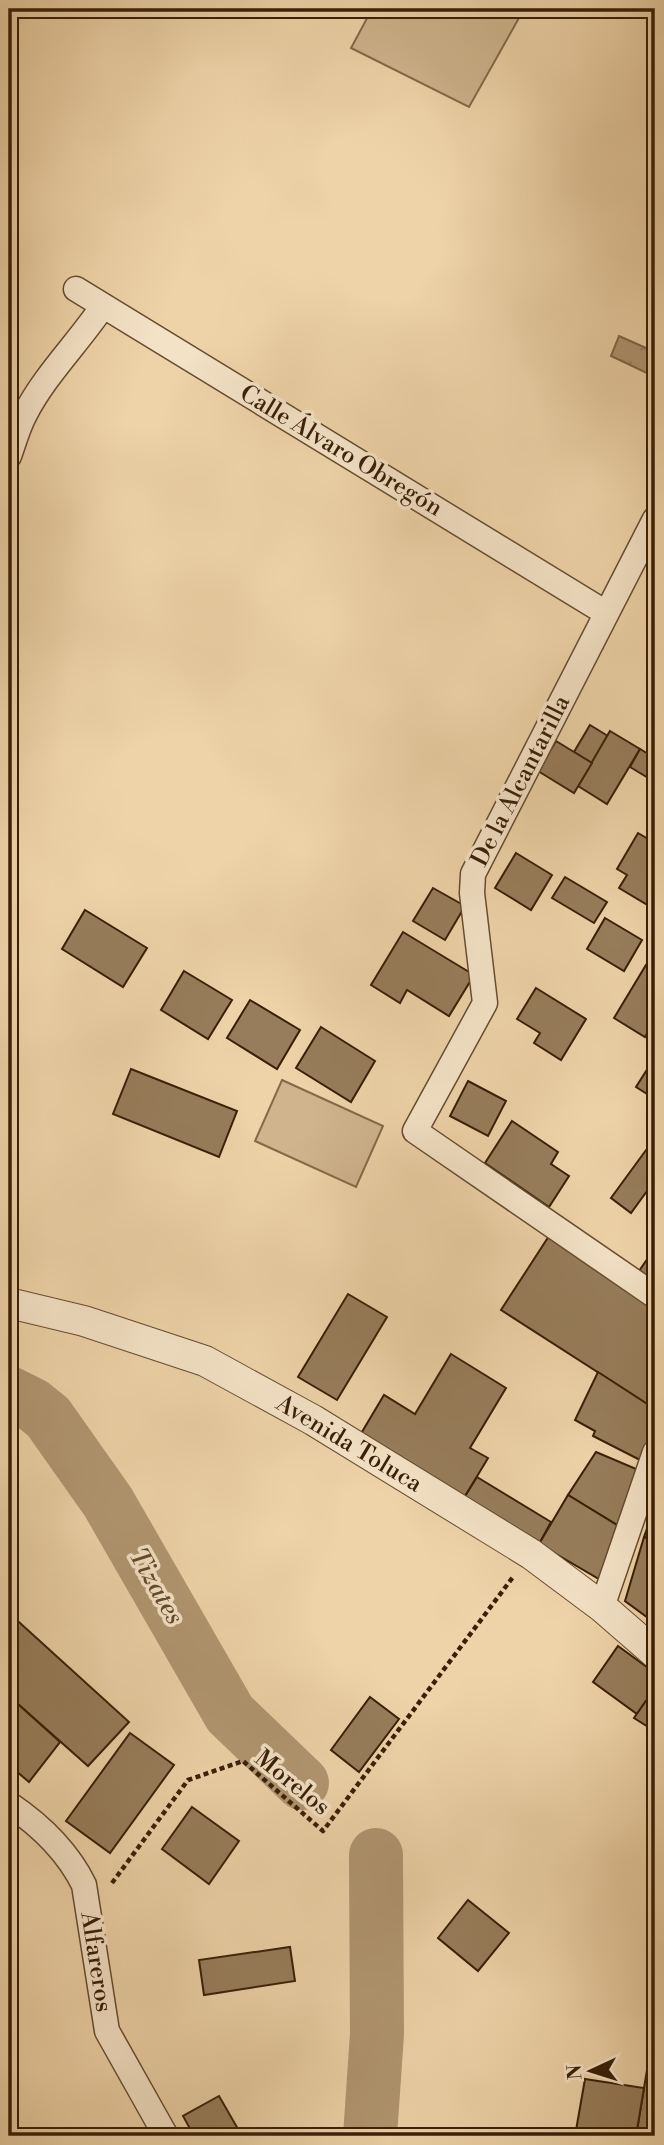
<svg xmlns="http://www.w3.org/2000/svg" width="664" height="2145" font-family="'Libre Bodoni',serif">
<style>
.garden{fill:#cfb48d;stroke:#846a4a;stroke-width:2}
.water{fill:url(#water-ripples);stroke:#806647;stroke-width:2}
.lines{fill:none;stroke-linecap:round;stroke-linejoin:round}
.river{stroke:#b09671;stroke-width:54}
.building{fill:#977d5b;stroke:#381f07;stroke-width:2}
.minor-casing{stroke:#664c2f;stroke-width:27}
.tertiary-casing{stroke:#664c2f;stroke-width:32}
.path{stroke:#381f07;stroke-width:4.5;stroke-dasharray:5 3.5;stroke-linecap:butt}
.minor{stroke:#f4e2c6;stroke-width:24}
.tertiary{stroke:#f4e2c6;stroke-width:30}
.labels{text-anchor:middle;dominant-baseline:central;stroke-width:7;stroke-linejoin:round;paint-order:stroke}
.street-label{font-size:24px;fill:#381f07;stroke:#f4e2c6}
.water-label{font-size:26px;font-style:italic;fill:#62492c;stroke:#f4e2c6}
</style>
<defs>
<pattern id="water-ripples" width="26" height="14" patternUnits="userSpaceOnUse" patternTransform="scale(1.75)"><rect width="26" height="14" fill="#b09671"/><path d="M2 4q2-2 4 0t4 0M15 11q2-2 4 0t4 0" fill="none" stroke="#907a5b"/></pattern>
</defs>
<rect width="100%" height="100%" fill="#eed3a8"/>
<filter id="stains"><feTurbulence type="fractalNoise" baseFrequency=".00286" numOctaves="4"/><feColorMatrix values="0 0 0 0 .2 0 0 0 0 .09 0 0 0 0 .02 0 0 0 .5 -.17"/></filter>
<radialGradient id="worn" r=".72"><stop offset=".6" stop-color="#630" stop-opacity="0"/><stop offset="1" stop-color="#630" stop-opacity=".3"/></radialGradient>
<!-- garden -->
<g class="garden">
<polygon points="372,9 524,9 469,107 351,48"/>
<polygon points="282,1080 383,1126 356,1187 255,1141"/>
</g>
<!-- water -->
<polygon class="water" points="619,336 655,352 655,377 611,356"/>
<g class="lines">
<!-- river -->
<g class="river">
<polyline points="9,1393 33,1405 48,1417 108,1502 230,1714 302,1783"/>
<polyline points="370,2136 377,2034 376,1855"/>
</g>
</g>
<!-- building -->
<g class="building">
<polygon points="9,667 18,672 9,686"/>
<polygon points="590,725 608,736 592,763 574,752"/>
<polygon points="610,731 640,749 607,804 578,786"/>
<polygon points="556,741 592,763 574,793 538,771"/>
<polygon points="640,749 655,758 655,782 630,767"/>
<polygon points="655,817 655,836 647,831"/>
<polygon points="638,833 655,843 655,900 651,907 619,888 627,875 617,869"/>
<polygon points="516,853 552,875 531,910 495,888"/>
<polygon points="565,877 607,902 594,923 552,898"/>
<polygon points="433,888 465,906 445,940 413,921"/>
<polygon points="85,910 147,948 123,987 62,949"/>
<polygon points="605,918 642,940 624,971 587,949"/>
<polygon points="403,932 474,975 449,1016 407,990 400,1003 371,985"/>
<polygon points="646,965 655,971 655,1020 645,1037 614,1018"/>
<polygon points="184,971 232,1000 208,1039 161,1010"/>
<polygon points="536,988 586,1019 561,1060 534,1043 540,1033 517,1019"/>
<polygon points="250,1000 300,1030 277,1069 227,1038"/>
<polygon points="321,1027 375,1061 351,1102 296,1068"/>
<polygon points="655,1057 655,1099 636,1087"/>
<polygon points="131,1069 237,1111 219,1157 113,1114"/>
<polygon points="468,1081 506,1101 488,1136 450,1116"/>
<polygon points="512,1121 558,1152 551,1164 569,1176 549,1207 485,1163"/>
<polygon points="649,1146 655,1150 655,1180 631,1213 611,1198"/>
<polygon points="549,1236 655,1309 655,1409 501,1310"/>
<polygon points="655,1248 655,1283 639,1271"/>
<polygon points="348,1294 387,1317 337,1400 298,1377"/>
<polygon points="451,1354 506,1388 470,1448 488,1458 464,1498 359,1437 384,1395 415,1414"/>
<polygon points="598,1372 655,1409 655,1432 644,1462 593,1436 595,1431 575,1420"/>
<polygon points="596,1452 641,1471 622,1528 568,1495"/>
<polygon points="477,1477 551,1522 539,1544 464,1498"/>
<polygon points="568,1495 622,1528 604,1582 539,1544"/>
<polygon points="655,1506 655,1541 644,1537"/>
<polygon points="644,1537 655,1541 655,1623 625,1601"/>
<polygon points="9,1613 129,1722 88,1766 9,1696"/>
<polygon points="618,1646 655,1673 655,1688 637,1714 593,1682"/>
<polygon points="655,1688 655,1728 653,1730 634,1718"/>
<polygon points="9,1696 60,1742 29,1782 9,1765"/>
<polygon points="370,1697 399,1719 359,1772 331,1750"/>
<polygon points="130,1733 174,1765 110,1853 66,1821"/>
<polygon points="192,1807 239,1841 209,1884 162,1849"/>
<polygon points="468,1900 509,1933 478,1971 438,1938"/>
<polygon points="290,1947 295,1981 204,1995 199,1960"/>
<polygon points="655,2022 655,2136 636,2136"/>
<polygon points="585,2079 644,2088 636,2136 575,2136"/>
<polygon points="219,2096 242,2136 194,2136 183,2116"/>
</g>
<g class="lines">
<!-- minor casing -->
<g class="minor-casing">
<g id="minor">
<polyline points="76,289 606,613"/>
<path d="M9,456c5,-14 9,-29 16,-42 20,-39 53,-71 78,-108"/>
<polyline points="655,519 473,874 472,893 485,1003 415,1131 655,1296"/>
<polyline points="602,1607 655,1452"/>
<path d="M9,1804c31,21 58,46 75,81l23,146 59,105"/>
</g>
</g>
<!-- tertiary casing -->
<g class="tertiary-casing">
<polyline id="tertiary" points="9,1303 84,1321 205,1361 313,1420 531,1554 602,1607 655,1653"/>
</g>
<!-- path -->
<polyline class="path" points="112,1883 188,1780 243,1761 323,1831 513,1577"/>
<!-- minor -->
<use href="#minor" class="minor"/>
<!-- tertiary -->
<use href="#tertiary" class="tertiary"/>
</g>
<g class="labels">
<!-- street labels -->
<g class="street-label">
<text transform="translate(341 451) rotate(31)">Calle Álvaro Obregón</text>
<text transform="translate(521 781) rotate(-63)">De la Alcantarilla</text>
<text transform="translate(349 1444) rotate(31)">Avenida Toluca</text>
<text transform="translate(292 1783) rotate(39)">Morelos</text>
<text transform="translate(96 1962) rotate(81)">Alfareros</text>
</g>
<!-- water labels -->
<g class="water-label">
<text transform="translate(156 1586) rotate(60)">Tizates</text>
</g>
</g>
<!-- margin -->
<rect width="664" height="2145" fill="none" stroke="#eed3a8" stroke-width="35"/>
<rect x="10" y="10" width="643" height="2124" fill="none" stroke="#381f07" stroke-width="3.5"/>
<rect x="18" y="18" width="629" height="2110" fill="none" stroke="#381f07" stroke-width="2"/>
<!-- north arrow -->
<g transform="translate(591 2071) rotate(266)" stroke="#f4e2c6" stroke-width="5" paint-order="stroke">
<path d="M0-5L12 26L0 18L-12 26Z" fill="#381f07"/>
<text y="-10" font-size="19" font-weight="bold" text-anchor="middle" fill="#381f07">N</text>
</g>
<rect width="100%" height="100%" filter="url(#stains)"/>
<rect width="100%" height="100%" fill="url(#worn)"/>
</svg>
